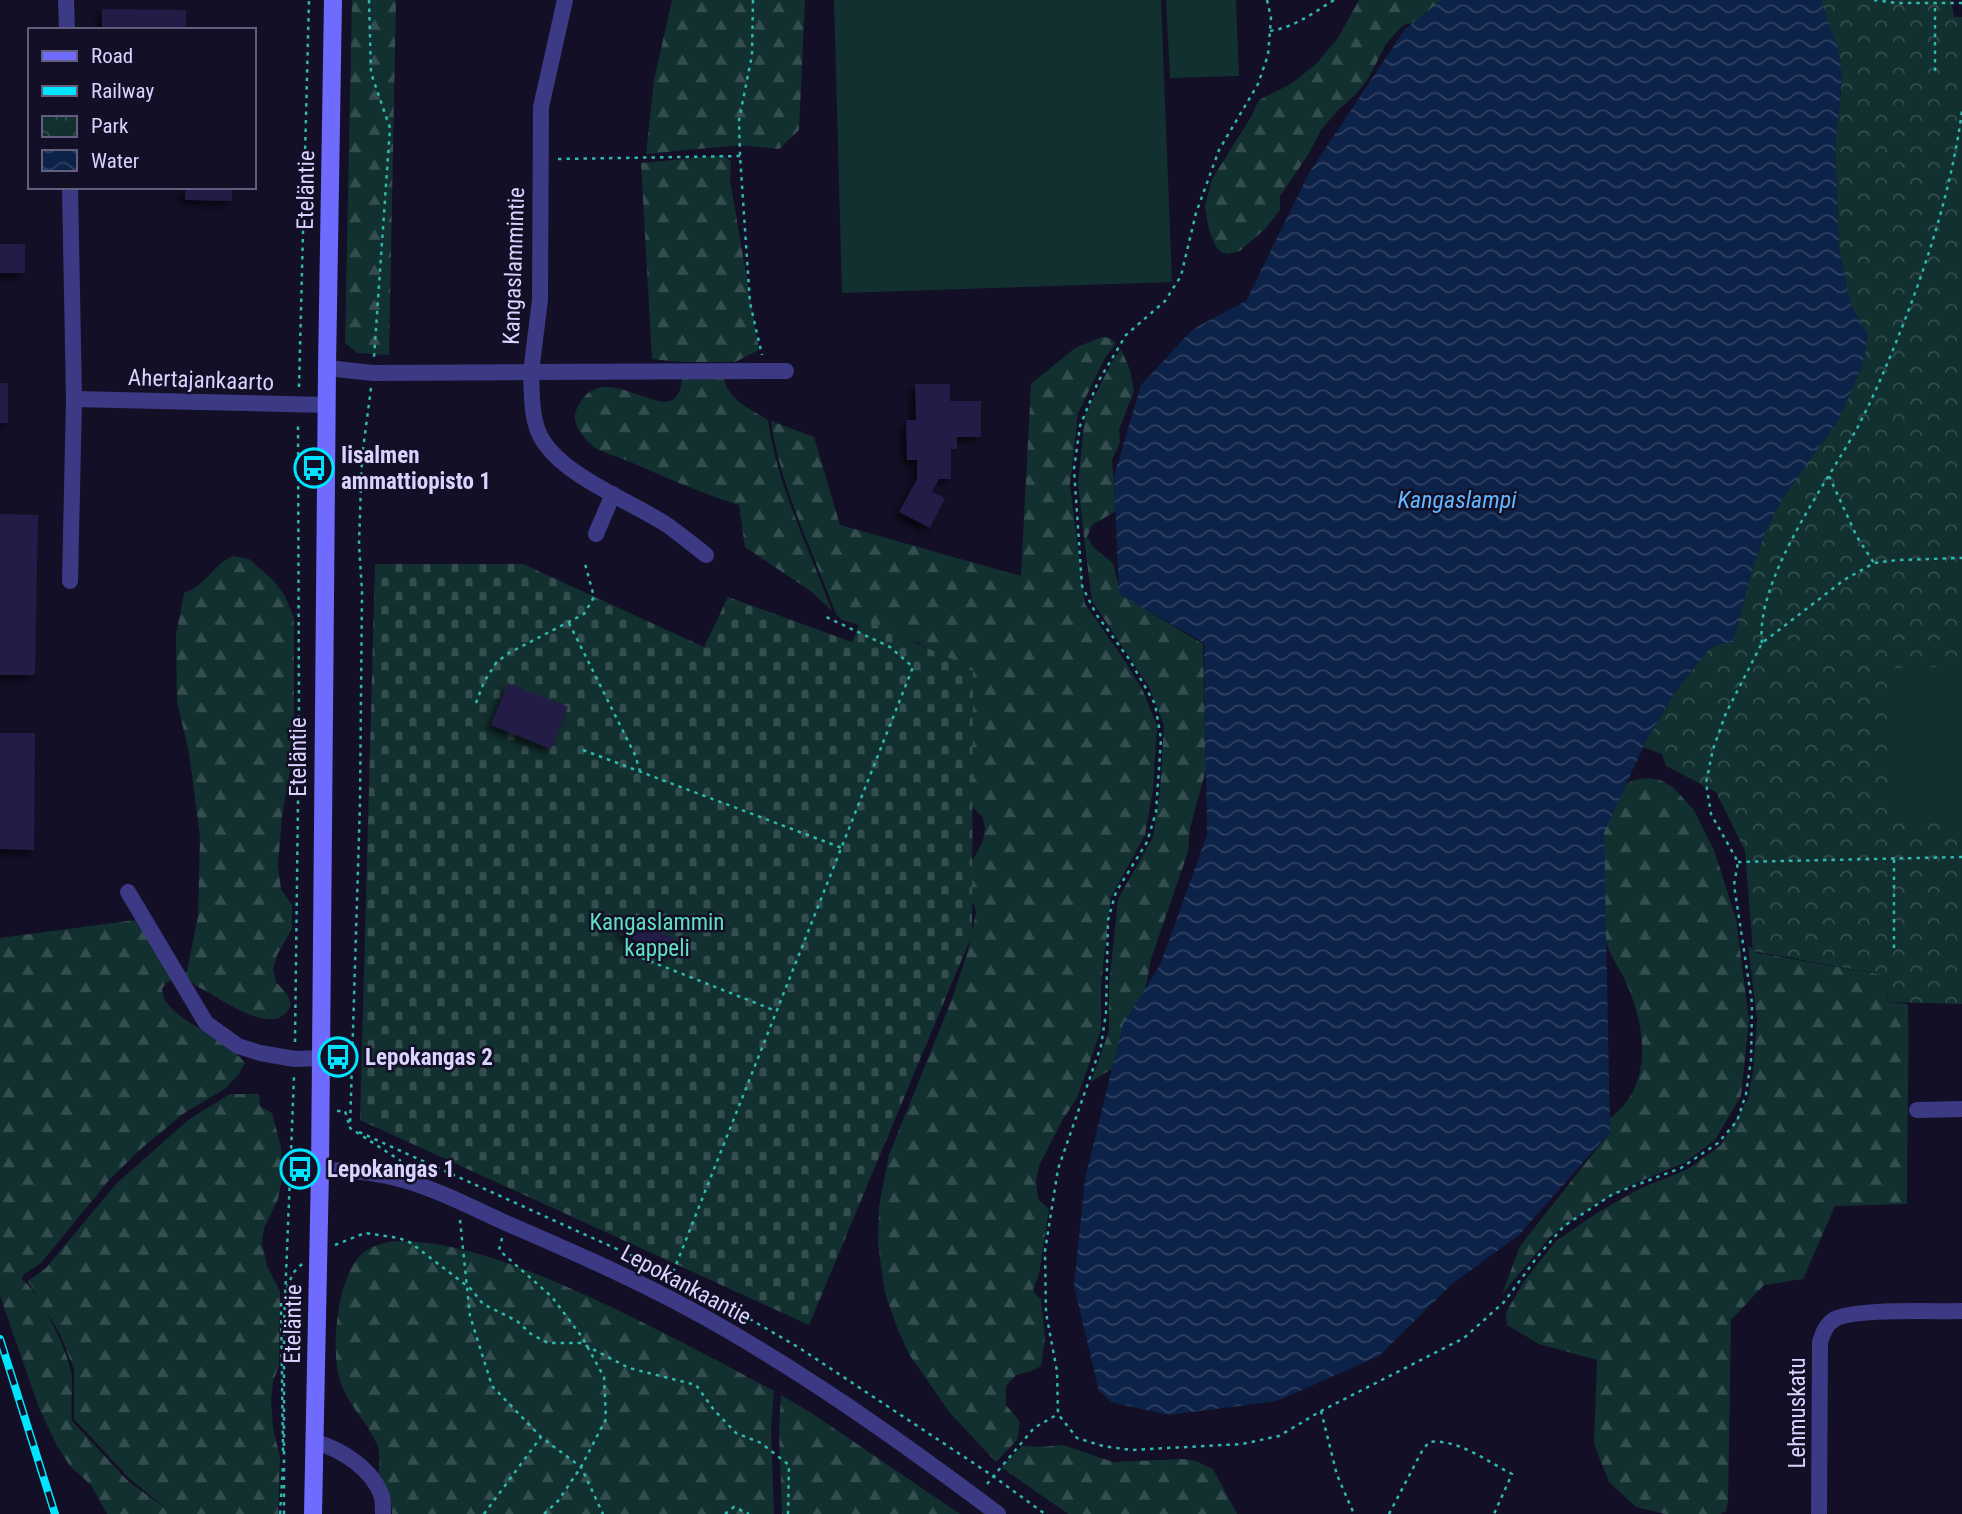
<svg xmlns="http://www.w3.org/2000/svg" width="1962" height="1514" font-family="'Roboto Condensed',sans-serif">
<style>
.forest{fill:url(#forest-firs)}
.cemetery{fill:url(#cemetery-stones)}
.park{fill:url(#park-crowns)}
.pitch{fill:#12302f}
.water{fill:url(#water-waves)}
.building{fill:#241b47;filter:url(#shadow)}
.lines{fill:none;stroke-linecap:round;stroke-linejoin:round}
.path{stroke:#2fb8b0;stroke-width:2.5;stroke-dasharray:3.5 5;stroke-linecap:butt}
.street{stroke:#3d3a85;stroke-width:16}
.secondary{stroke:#6f6bff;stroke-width:18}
.rail-casing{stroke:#00e5ff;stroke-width:8}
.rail{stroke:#130f26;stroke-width:5;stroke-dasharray:16;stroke-linecap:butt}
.labels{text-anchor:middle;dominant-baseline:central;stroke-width:5;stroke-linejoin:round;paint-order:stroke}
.street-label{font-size:23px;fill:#d9d4ff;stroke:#130f26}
.poi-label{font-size:23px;font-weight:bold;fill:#d9d4ff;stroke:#130f26;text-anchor:start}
.park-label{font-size:23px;fill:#5fe0c0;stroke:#130f26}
.water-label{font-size:24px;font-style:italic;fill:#62b6ff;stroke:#130f26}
</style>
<defs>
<pattern id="forest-firs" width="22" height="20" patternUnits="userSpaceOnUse" patternTransform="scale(1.75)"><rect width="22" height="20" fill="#12302f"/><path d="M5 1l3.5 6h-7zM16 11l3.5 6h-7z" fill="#344d4e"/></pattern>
<pattern id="cemetery-stones" width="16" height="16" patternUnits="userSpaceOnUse" patternTransform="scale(1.75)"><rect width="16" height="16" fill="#12302f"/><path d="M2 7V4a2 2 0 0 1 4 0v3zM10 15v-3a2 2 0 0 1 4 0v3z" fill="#344d4e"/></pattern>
<pattern id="park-crowns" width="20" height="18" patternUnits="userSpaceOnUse" patternTransform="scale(1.75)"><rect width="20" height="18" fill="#12302f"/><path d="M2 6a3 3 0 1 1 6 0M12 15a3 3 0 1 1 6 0" fill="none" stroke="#344d4e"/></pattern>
<pattern id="water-waves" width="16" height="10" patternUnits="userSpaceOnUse" patternTransform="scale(1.75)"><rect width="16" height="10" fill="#0c2248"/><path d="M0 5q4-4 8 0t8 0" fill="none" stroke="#2f4163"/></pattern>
<filter id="shadow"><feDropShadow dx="-5" dy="5" stdDeviation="3.5" flood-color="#0009"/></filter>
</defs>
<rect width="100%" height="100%" fill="#130f26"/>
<!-- forest -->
<g class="forest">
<polygon points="352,0 396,0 389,355 358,353 345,343"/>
<polygon points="672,0 805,0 799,130 779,149 740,145 646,154 654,80"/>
<polygon points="1359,0 1442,0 1413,23 1403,25 1386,44 1368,79 1356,94 1338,110 1321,130 1308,155 1280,196 1280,210 1266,228 1240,251 1228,254 1221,252 1215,245 1209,230 1205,206 1212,179 1251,117 1259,100 1291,84 1316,64 1338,38"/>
<polygon points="724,155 731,162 730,180 759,350 735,362 681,362 652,359 641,163"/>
<path d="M1102,337l8,1 6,5 -11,15 -27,55 -8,72 15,119 38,54 20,33 14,35 -4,64 -8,45 -34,62 -10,87v46l-24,68 -15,23 -23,45 -3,15 2,18 11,10 -10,66 -6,14 3,6 5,4 4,39 -4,28 -10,5 -15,4 -10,11v19l14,17 -3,18 -21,22 -46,-49 -41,-59 -11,-24 -13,-37 -7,-49 1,-38 10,-51 63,-156 15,-45 9,-41 -1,-7 -9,-12 2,-25 15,-28 2,-13 -2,-10 -13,-14 -3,-39 6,-42 -1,-22 -36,-48 -19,-11 -75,-22 -6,-6c-23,-63 -56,-126 -65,-193l43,16 26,88 181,51 10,-192 44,-36z"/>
<path d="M1121,349l9,21 4,21 -15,39 1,12 -8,18 4,51 -24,14 -5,12 7,11 19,15c2,11 6,19 7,31l83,50 3,126 -16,58 -2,24 -37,107 -18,96c-14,10 -29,18 -42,27l18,-51v-46l9,-86 35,-62 7,-46 4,-66 -15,-38 -57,-86 -7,-55 -7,-62 7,-69 27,-53z"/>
<path d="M724,377c2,22 28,33 44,43 9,66 41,128 64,191l-20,-19 -67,-45 -6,-42c-39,-12 -74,-28 -111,-44 -12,-5 -30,-9 -39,-18 -7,-7 -15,-18 -14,-28 1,-7 6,-14 10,-19 32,-33 93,41 97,-18z"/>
<path d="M233,556l16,3 24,21 12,16 9,22v131l-12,67 -4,49 3,24 11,16v24l-15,26 -4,15 3,12 11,12 4,10c-12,34 -60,2 -78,-9 -11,-7 -21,-9 -27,-20l12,-59 2,-79 -11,-84 -12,-52 -1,-66 8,-42c22,-7 29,-29 49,-37z"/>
<path d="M1647,778l13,2 13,7 21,23 20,40 22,69 13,101 -8,76 -26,44 -31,23 -48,20 -43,23 -42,30 -49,58 18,-48 90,-114v-14c44,-32 36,-91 16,-136 -6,-13 -15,-24 -19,-38 -3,-11 -5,-101 -3,-112 2,-10 13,-37 19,-45 5,-7 16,-8 24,-9z"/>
<path d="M135,920l19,27 18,33 -6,3 -4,6c0,24 45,42 62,54 8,6 15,13 21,20l-6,11 -13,14 -43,26 -41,34 -32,31 -69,84 -18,12 -1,5c16,8 46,72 49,91 3,16 -1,33 1,50l56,60 41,30 -39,-32 -56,-60v-50l-14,-35 -32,-53 18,-13 70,-84 72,-64 42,-26h29l1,12 12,7 9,34 1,31 -4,21 -14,29 -2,15 5,23 13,25 -1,74 -6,17 -2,19 2,27 7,29 -2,57h-171l-16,-29 -21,-19 -13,-20 -18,-38 -39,-112v-358z"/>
<path d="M1748,945l10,8 131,23 -2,26 21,2c1,67 -1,133 -1,200l-72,2 -32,73 -39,6 -33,35 -3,183 -2,8 -6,3h-55l-29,-7 -27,-25 -15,-38 3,-84 -58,-16 -32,-19 -1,-13 19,-32 31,-39 41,-28 42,-24 49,-20 33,-24 27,-46 5,-27 4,-52z"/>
<path d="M396,1241c59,0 115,22 169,45 71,31 140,68 209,105l-3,39 3,84h-382c1,-14 -9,-22 -12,-35 -3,-9 1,-21 -2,-32 -9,-25 -32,-42 -39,-70 -8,-30 -2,-101 23,-123 9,-9 22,-11 34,-13z"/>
<polygon points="781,1395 810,1412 960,1514 782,1514 779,1430"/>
<polygon points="1063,1445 1113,1462 1183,1459 1196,1461 1213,1469 1237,1514 1068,1514 1001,1467 1022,1446 1040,1447"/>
</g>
<!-- cemetery -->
<polygon class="cemetery" points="375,564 523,564 704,647 728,597 852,642 862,618 973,669 972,935 809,1325 360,1120"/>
<!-- park -->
<polygon class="park" points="1821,0 1951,0 1954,17 1962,17 1962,1004 1887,1002 1889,976 1753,951 1745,851 1716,792 1666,766 1662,754 1643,747 1675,692 1709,649 1720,644 1733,642 1753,566 1766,530 1784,496 1839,419 1862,366 1865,354 1867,334 1851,306 1839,249 1835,148 1842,78"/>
<!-- pitch -->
<g class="pitch">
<polygon points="834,0 1161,0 1172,282 842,293"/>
<polygon points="1166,0 1236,0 1239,76 1170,78"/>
<polygon points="1962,667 1962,821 1892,822 1889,668"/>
</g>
<!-- water -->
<polygon class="water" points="1442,0 1821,0 1839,52 1842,78 1835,148 1839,249 1851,306 1867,334 1865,354 1862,366 1839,419 1784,496 1766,530 1753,566 1733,642 1720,644 1709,649 1675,692 1643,747 1604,833 1610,1132 1519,1235 1452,1284 1379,1356 1277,1401 1168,1415 1111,1402 1099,1391 1074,1286 1085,1179 1123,1024 1160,965 1207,835 1204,643 1119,594 1114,476 1141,385 1193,329 1246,301 1309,173 1405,29"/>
<!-- building -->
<g class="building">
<polygon points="102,9 186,10 186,30 102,30"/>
<polygon points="185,187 232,187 232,201 185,200"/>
<rect x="0" y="244" width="25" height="29"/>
<rect x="0" y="383" width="8" height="40"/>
<polygon points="915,384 950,384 950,401 981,401 981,437 957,437 957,449 951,449 951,479 939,479 932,492 945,498 930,528 899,512 917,479 917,460 907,460 906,420 916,420"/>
<polygon points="0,514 38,515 35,675 0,675"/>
<polygon points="508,683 568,707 551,749 491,725"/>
<polygon points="0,733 35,733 34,850 0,849"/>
<polygon points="628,917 675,939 667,956 620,933"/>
</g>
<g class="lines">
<!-- path -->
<g class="path">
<polyline points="369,0 371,73 390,128 374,357"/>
<polyline points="753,0 752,55 739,120 740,156 750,303 762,355"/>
<polyline points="1267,0 1271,18 1268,55 1258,84 1219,150 1196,213 1181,276 1165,301 1126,335 1098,382 1080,426 1074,469 1082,586 1096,614 1129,659 1155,704 1161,739 1156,812 1147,842 1116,892 1108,920 1106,1013 1101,1046 1058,1169 1045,1251 1046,1313 1057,1371 1058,1414 1077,1438 1103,1446 1131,1450 1242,1444 1279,1436 1321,1411 1464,1338 1504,1302 1538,1256 1564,1226 1613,1194 1681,1168 1718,1143 1737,1121 1746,1094 1751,1060 1752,1003 1734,885 1738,862 1711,814 1706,783 1713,749 1726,713 1762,643 1844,580 1874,563 1898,560 1962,558"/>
<polyline points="1874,0 1897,3 1962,3"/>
<path d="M1270,31c25,-4 43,-18 64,-31"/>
<polyline points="1935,71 1935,4"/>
<polyline points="558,159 740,156"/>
<polyline points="299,387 309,0"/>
<polyline points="371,388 362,457 359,544 362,591 360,803 350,1128 401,1161"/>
<polyline points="1829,476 1857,537 1874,563"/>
<polyline points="569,623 635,755 640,771"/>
<path d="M1762,643c-7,-62 63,-158 93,-211 11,-20 21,-42 30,-63 35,-83 65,-169 77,-258"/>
<polyline points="476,703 484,682 496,663 507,654 584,614 594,597 584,560"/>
<polyline points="583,750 842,848"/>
<polyline points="1738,862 1962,857"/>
<polyline points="1894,948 1894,859"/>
<polyline points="642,958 776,1011"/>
<polyline points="295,1042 299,720 298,422"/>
<polyline points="337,1111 345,1111 349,1124"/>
<polyline points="359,1132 672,1274 798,1347 993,1476 1045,1514"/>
<polyline points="460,1220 470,1316 492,1386 541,1437 581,1467 603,1514"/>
<polyline points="502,1238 499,1250 552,1297 582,1337 604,1377 606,1419 581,1467 558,1501 544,1514"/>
<polyline points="335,1245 365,1233 399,1238 411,1243 471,1289 483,1304 517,1321 531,1334 548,1343 581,1343 629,1368 696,1385 714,1410 736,1433 761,1443 789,1465 788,1514"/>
<polyline points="670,1280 913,667 890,647 824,616"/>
<polyline points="287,1288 293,1273 302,1264"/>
<polyline points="1321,1411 1337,1475 1354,1514"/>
<polyline points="283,1451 281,1303 285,1294"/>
<polyline points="987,1484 1034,1428 1058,1414"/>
<polyline points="280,1514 283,1465"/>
<polyline points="284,1514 284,1324 294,1077"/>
<polyline points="484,1514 541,1437"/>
<polyline points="725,1514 734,1507 749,1514"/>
<path d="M1389,1514l33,-63 7,-9c28,-4 59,20 83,32l-18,40"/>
</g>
<!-- street -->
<g class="street">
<polyline points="66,0 67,30"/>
<polyline points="70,187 74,399 70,581"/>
<polyline points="327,368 373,373 531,372 540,300 541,107 565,0"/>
<polyline points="74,399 326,405"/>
<polyline points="596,534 613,494"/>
<path d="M706,555c-13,-10 -26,-21 -39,-30 -36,-24 -113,-52 -129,-94 -7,-18 -6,-39 -7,-59l255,-1"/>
<polyline points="128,892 206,1023 238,1046 260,1053 295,1059 321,1058"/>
<polyline points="1917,1110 1962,1109"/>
<path d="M320,1170c78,-2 118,22 186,53 60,26 120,52 178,83 110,59 214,133 314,208"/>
<path d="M315,1442c26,7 58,27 67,55 1,5 1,12 1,17"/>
<path d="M1819,1514l1,-172c3,-9 6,-18 15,-23 21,-11 99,-7 127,-8"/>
</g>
<!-- secondary -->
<polyline class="secondary" points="313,1514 320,1170 327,368 333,0"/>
<!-- rail casing -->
<g class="rail-casing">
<polyline id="rail" points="0,1339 55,1514"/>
</g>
<!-- rail -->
<use href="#rail" class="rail"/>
</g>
<!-- icons -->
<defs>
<g id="bus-ring" transform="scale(2.0125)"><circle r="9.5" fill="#130f26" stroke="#00e5ff" stroke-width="1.5"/><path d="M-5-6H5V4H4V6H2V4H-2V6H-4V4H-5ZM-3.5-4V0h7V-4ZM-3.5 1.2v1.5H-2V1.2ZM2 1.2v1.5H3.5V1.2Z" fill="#00e5ff"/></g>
</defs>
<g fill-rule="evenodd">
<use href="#bus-ring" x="314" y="468"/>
<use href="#bus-ring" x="338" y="1057"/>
<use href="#bus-ring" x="300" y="1169"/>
</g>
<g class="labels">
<!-- street labels -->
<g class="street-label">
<text transform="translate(306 190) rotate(-89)">Eteläntie</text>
<text transform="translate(514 266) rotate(-88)">Kangaslammintie</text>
<text transform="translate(201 380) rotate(2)">Ahertajankaarto</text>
<text transform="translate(298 757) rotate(-90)">Eteläntie</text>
<text transform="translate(686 1285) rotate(28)">Lepokankaantie</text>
<text transform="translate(293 1324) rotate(-89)">Eteläntie</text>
<text transform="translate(1797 1413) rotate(-90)">Lehmuskatu</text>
</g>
<!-- poi labels -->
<g class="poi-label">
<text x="341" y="455">Iisalmen<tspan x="341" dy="26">ammattiopisto 1</tspan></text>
<text x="365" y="1057">Lepokangas 2</text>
<text x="327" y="1169">Lepokangas 1</text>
</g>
<!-- park labels -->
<g class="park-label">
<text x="657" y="922">Kangaslammin<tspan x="657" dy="26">kappeli</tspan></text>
</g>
<!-- water labels -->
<g class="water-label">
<text x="1457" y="500">Kangaslampi</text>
</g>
</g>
<!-- legend -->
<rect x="28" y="28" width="228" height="161" fill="#130f26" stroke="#625e7d" stroke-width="2"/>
<rect x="42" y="51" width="35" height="10" fill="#6f6bff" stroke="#625e7d" stroke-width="2"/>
<text x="91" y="63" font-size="21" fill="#d9d4ff">Road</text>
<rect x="42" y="86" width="35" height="10" fill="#00e5ff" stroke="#625e7d" stroke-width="2"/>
<text x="91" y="98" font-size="21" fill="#d9d4ff">Railway</text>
<rect x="42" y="116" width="35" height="21" fill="url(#park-crowns)" stroke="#625e7d" stroke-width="2"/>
<text x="91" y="133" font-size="21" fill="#d9d4ff">Park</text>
<rect x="42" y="150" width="35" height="21" fill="url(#water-waves)" stroke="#625e7d" stroke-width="2"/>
<text x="91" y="168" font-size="21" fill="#d9d4ff">Water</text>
</svg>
